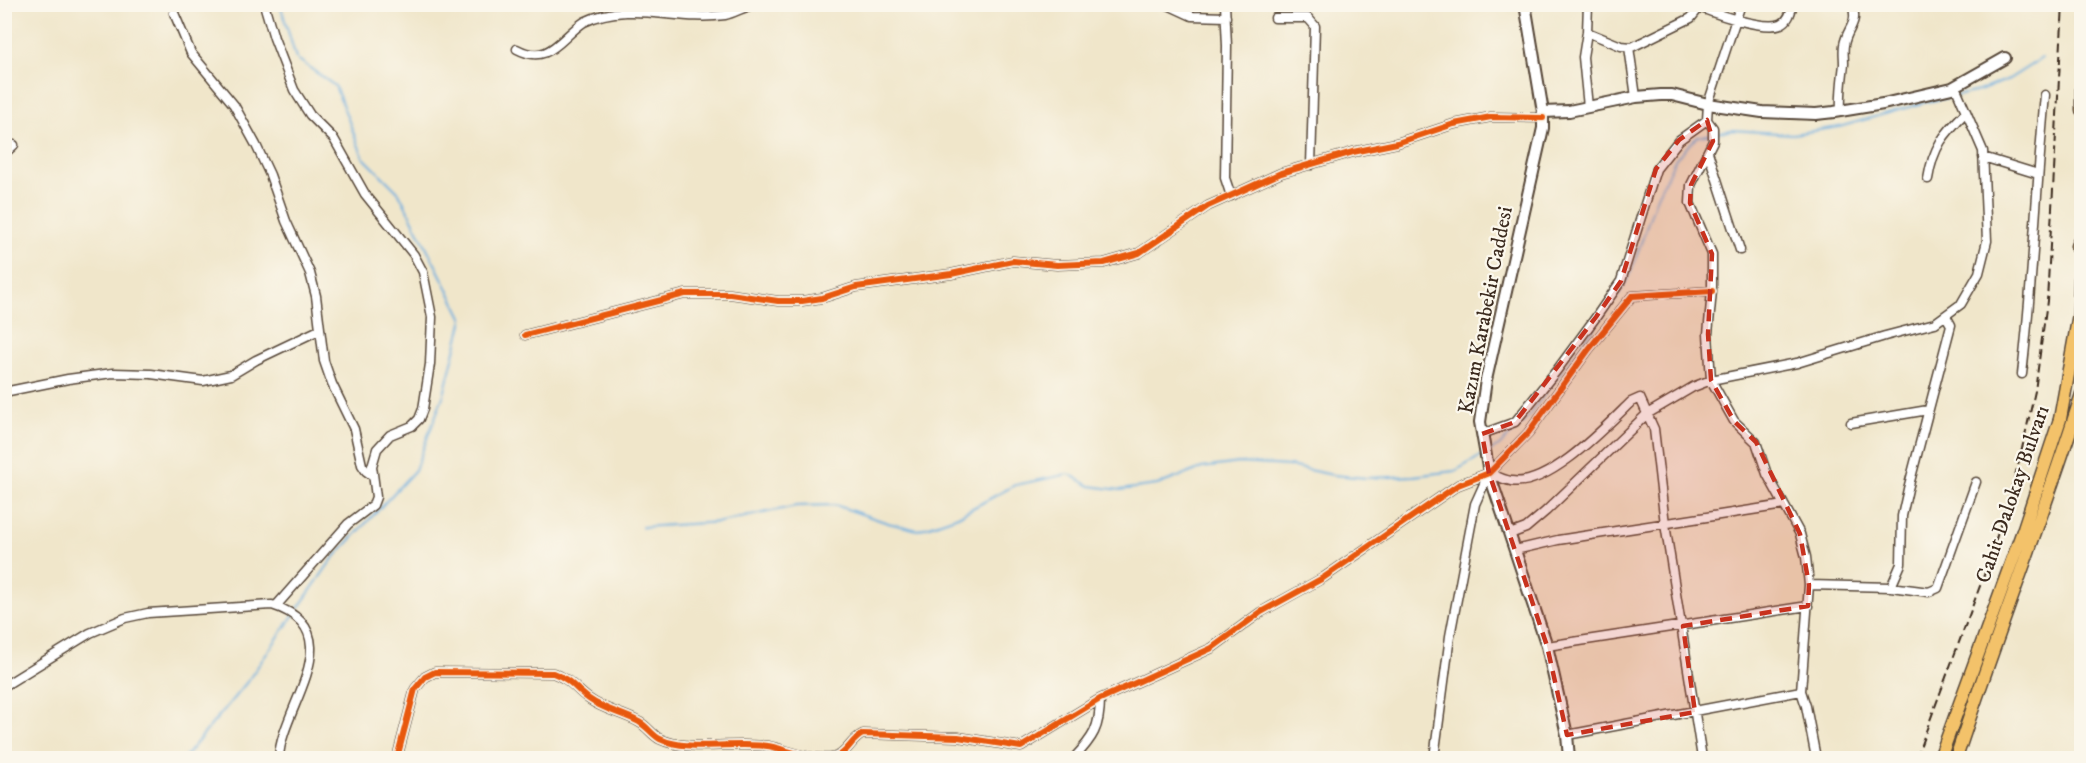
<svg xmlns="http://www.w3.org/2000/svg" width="2086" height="763" font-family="'IM FELL DW Pica',serif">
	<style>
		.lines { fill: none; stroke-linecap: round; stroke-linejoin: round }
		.stream { stroke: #68acde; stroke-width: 2 }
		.minor-casing { stroke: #564638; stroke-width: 11 }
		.tertiary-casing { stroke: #564638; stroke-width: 14 }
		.primary-casing { stroke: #564638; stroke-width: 15 }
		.trunk-casing { stroke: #564638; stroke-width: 16 }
		.minor { stroke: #fff; stroke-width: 8 }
		.tertiary { stroke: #fff; stroke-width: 10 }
		.primary { stroke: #f3c26a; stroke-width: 12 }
		.trunk { stroke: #f3c26a; stroke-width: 14 }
		.rail { stroke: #3b2a1e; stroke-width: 2; stroke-dasharray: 9 4.5; stroke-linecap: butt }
		.cycleway-casing { stroke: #fbf7ec; stroke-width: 10 }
		.cycleway { stroke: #e8590c; stroke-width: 6 }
		.marked { fill: #c8321e; fill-opacity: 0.2; stroke: #c8321e; stroke-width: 4.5; stroke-dasharray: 12 8; stroke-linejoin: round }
		.labels { text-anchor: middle; stroke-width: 4.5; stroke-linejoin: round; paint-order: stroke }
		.street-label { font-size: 21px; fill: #3b2a1e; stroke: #fbf7ec }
	</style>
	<rect width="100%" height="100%" fill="#fbf7ec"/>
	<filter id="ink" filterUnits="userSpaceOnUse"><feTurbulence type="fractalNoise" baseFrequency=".0167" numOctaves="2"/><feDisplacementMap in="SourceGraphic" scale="12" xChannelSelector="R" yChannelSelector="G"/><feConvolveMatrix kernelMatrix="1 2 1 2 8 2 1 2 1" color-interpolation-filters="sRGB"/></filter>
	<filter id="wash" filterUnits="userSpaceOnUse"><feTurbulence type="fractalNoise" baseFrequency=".008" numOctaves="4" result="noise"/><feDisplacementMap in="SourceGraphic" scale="24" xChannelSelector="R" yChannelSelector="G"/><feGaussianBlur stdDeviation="1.35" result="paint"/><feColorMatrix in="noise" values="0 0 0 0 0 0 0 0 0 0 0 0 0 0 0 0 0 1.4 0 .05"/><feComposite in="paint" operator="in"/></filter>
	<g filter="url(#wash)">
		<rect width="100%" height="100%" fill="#f0e6ca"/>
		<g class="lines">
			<path class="stream" d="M1716,133L1732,130L1793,134L1839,127L1927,102L1979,91L2009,79L2042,58
				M1490,451L1499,446L1525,421L1617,297L1630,275L1657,196L1676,158L1697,137L1711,134
				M642,527L721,522L796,506L835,505L888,523L918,530L958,516L1015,485L1069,474L1090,486L1120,490L1157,485L1202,468L1239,463L1289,466L1333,475L1367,478L1413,476L1455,471L1483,455
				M184,758L247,682L331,561L415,470L444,394L463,319L399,193L363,157L335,86L296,58L280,4"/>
		</g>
	</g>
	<g filter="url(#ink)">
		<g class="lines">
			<g class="minor-casing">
				<path id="minor" d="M264,4L274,38L294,90L310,115L334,139L365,194L414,255L423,272L432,317L430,364L423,409L419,419L412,426L390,435L377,449L372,466L376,497L373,505L348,524L276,606
					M1166,4L1192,16L1226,17
					M1225,4L1227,46L1225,178L1231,196
					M1588,4L1587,32L1583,57L1588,107
					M1692,4C1710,12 1762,31 1781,24C1789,21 1791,11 1793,4
					M1741,4L1708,104L1707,120L1713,128V141L1691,185L1690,203L1712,254V291L1708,334L1711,380L1734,421L1756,442L1767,474L1800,534L1806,557L1809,585L1801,691L1806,706L1816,758
					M174,13L191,53L234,105L256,145L270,175L286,221L310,273L316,296L324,361L332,384L354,429L362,465L366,471L373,476
					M1275,18H1308L1315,26L1311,165
					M1587,32L1621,46L1632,47L1691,18L1699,8
					M1629,47L1636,97
					M517,49C549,66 560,38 584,22C630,0 677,22 725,15C735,13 745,6 756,4
					M1841,111C1840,92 1842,82 1844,64C1844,57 1843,51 1844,45C1847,27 1859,25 1852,4
					M1708,152L1740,250
					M4,154L14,145
					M1983,157L2038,174
					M1928,179C1933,147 1944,134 1966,112
					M525,335L685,294H730L778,301H802L822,298L856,287L951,274L1013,261L1057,265L1104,263L1139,253L1208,206L1281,173L1353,152L1397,143L1454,124L1491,117L1543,118
					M2022,374C2033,281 2036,188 2045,95
					M4,392L68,379L113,373L151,374L203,381L231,375L256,360L319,330
					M1851,423L1928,410
					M1482,434L1515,422L1557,370L1596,317L1621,281L1656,169L1679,140L1707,120
					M1510,534L1526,528L1546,511L1647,414L1693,387L1711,380L1797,363L1885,336L1935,323L1961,304L1979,273L1987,241L1983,151L1955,86
					M1515,550L1558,540L1784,505
					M1809,585L1891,587L1929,592L1938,588L1976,482
					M1891,587L1901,564L1902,516L1908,489L1951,325L1946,316
					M1547,646L1808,606
					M4,686L90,633L125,618L148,613L272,605C355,631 280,709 279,758
					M1567,735L1801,691
					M397,758L415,689L425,677L435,672L553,673C572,680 575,689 589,699C604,710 623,713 639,722C647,726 652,735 660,739C688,753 742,740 773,747C793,752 816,762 836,757C848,753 851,739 863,734L958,737L1021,747L1100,699L1212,648L1261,612L1323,578L1458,485L1489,473L1528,433L1589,349L1632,296L1712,291
					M1074,758C1093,738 1100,728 1100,699
					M1434,758L1450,636L1475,504L1489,473C1496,476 1504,480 1511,481C1548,488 1606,426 1631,402L1640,398L1654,429L1665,524L1702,758"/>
			</g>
			<g class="tertiary-casing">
				<path id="tertiary" d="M1525,4L1543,112V128L1486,380L1480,422L1489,473L1547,646L1567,735L1569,758
					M1543,112L1569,111L1636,97L1661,95H1672L1708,104L1762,112L1816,114L1834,112L1883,104L1952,88L2005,58"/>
			</g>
			<g class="primary-casing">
				<path id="primary" d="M2082,76V110
					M1940,758L2024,528L2060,419L2079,314L2081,258L2077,246L2082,236
					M1956,758C1996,636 2043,517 2082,394"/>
			</g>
			<g class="trunk-casing">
				<path id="trunk" d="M2081,258H2082"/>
			</g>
			<use href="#minor" class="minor"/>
			<use href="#tertiary" class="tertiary"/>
			<use href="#primary" class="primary"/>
			<use href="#trunk" class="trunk"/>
			<path class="rail" d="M1916,758L1990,559L2019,462L2035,391L2047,301L2063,4"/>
			<g class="cycleway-casing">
				<path id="cycleway" d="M525,335L685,294H730L778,301H802L822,298L856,287L951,274L1013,261L1057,265L1104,263L1139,253L1208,206L1281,173L1353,152L1397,143L1454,124L1491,117L1543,118
					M397,758L415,689L425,677L435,672L553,673C572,680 575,689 589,699C604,710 623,713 639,722C647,726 652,735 660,739C688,753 742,740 773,747C793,752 816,762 836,757C848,753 851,739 863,734L958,737L1021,747L1100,699L1212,648L1261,612L1323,578L1458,485L1489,473L1528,433L1589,349L1632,296L1712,291"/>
			</g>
			<use href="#cycleway" class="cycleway"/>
		</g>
	</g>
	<path class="marked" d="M1707,120L1713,141L1691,185L1690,203L1712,254L1708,334L1711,380L1734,421L1756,442L1800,534L1809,585L1808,606L1683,626L1695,712L1567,735L1547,646L1489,473L1482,434L1515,422L1596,317L1621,281L1656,169L1679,140Z"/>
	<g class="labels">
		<g class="street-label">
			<text transform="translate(1485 310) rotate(-79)" y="7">Kazım Karabekir Caddesi</text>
			<text transform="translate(2012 494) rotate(-71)" y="7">Cahit Dalokay Bulvarı</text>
		</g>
	</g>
	<rect width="2086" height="763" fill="none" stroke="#fbf7ec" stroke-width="24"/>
</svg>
